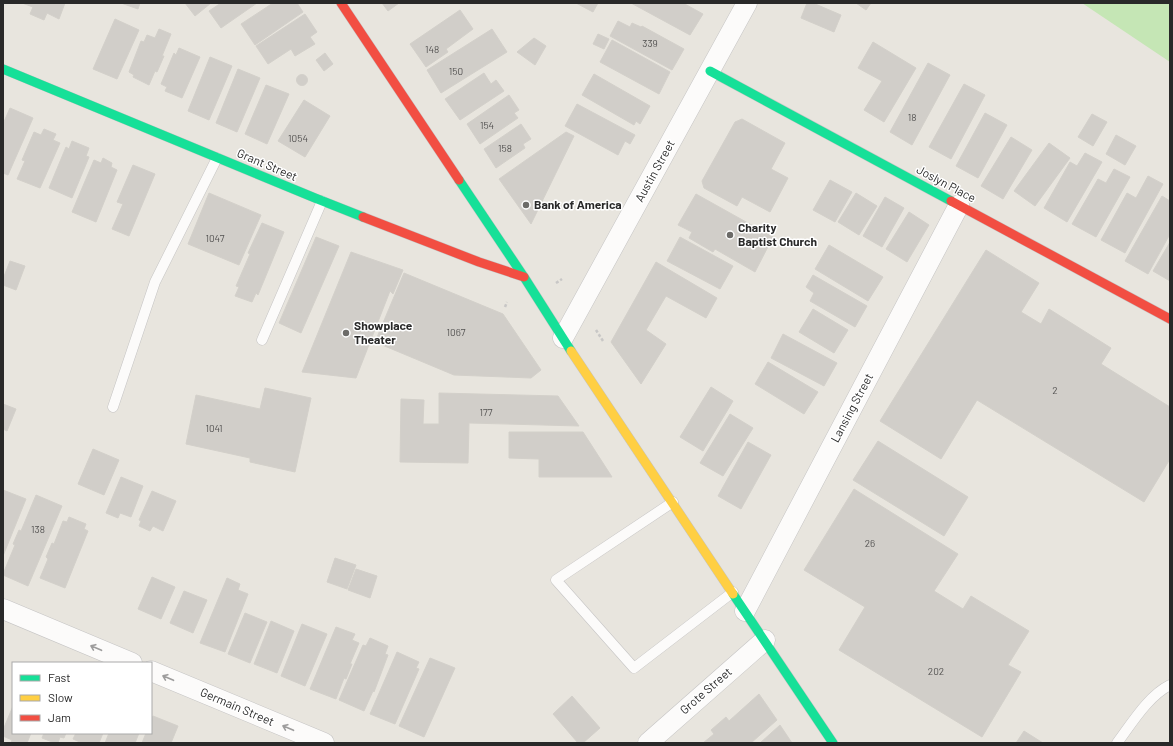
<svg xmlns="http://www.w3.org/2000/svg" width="1173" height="746" font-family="Barlow,sans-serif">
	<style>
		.green { fill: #c5e6b5 }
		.building { fill: #d1cec9; stroke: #d3d0ca }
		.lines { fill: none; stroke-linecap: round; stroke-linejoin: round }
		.lane-casing { stroke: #c5c4c4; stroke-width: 11 }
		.street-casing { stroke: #c5c4c4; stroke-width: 21 }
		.fast-casing { stroke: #c5c4c4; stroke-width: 10 }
		.slow-casing { stroke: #c5c4c4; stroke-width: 10 }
		.jam-casing { stroke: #c5c4c4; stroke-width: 10 }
		.path { stroke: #c8c7c6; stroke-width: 2.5; stroke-dasharray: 3 2; stroke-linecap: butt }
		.lane { stroke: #fcfbfa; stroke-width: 10 }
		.street { stroke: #fcfbfa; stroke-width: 20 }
		.fast { stroke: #16e098; stroke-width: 9 }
		.slow { stroke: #ffcf43; stroke-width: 9 }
		.jam { stroke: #f24e42; stroke-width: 9 }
		.oneway { stroke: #9d9c9c }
		.poi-dot { fill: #6c6b68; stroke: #fff; stroke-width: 1.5 }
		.labels { text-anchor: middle; stroke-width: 3; stroke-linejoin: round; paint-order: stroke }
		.number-label { font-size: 10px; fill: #545352 }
		.street-label { font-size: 12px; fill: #292929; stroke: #fff }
		.poi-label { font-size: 12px; font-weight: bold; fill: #292929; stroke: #fff; text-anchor: start }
	</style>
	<rect width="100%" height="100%" fill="#e8e5de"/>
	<path class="green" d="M1082,3H1170V62Z"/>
	<path class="building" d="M22,3H65L59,19L47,13L44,20L30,14L33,7Z
		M121,3H140L138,9Z
		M185,3H211L195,16Z
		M221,3H257L221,28L209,11Z
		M273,3H297L303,12L255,45L241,24Z
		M382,3H399L388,11Z
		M576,3H598L593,12Z
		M631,3H683L703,14L690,35Z
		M807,3H813L841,15L834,32L801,18Z
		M856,3H871L866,10Z
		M460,10L473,29L446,49L448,52L426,67L410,44Z
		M305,14L317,32L310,37L315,44L295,56L291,49L268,64L256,46Z
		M115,19L139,30L117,79L93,69Z
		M618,21L630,27L632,23L641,27L642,26L684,49L672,70L610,36Z
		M159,29L171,34L162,56H164L157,72L155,71L149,85L133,77L134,75L129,72L141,41L144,42L147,35L155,38Z
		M492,29L507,52L441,93L427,70Z
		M598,34L609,39L604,49L593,44Z
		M534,38L546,46L535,65L517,52Z
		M612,40L670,72L659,94L600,62Z
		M873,42L916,68L884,122L864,110L882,81L858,68Z
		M179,48L200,57L182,98L165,91L167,87L161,84L174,53L176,55Z
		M325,53L333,64L324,71L316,60Z
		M210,57L232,66L209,120L188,111Z
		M928,63L950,75L912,145L890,132Z
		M238,69L260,78L237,132L216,123Z
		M484,73L491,84L496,80L504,91L460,120L445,99Z
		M594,74L650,106L640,124L636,121L634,125L582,95Z
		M296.5 80a5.5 5.5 0 1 1 11 0a5.5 5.5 0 1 1-11 0Z
		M964,84L985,95L951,159L929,147Z
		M266,85L289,94L267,144L245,134Z
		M509,95L519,110L514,113L518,118L480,144L467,124Z
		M304,100L330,116L305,157L278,141Z
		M577,104L635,135L630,144L625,141L618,155L565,126Z
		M10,108L33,118L8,175L3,173V124Z
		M985,113L1007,125L978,178L956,166Z
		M1092,114L1107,122L1093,146L1078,137Z
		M742,119L785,143L771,169L788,178L770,212L742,197L737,206L704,188L702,181L735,122Z
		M521,124L531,139L523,144L525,148L496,168L484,149Z
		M44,129L56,134L53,140L60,143L40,188L17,179L25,161L22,160L34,132L41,135Z
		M566,132L574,136L531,224L499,179Z
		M1116,135L1136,146L1125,165L1106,154Z
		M1011,137L1032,150L1003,199L981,186Z
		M72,141L89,148L86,156L89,157L72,198L49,188L66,147L69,149Z
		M1049,143L1070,158L1035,206L1014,191Z
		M1085,153L1102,162L1067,222L1044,208L1070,162L1077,166Z
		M103,158L112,163L111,167L117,170L96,222L72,212L94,160L101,163Z
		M133,165L155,174L129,236L112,229L123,204L117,202Z
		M1114,169L1130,177L1096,237L1072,224L1098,179L1106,183Z
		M1148,176L1163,184L1125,253L1101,240L1127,193L1136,198Z
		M830,180L852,192L835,222L813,210Z
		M209,193L261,215L239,265L188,244Z
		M856,193L877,206L859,235L838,222Z
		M696,194L773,237L755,272L715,249L713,252L689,238L692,232L678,225Z
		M1162,196L1170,201V234L1148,274L1125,261Z
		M885,197L904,208L882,247L863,236Z
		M909,212L929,225L907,262L886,249Z
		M262,223L284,232L258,295L256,293L252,302L235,296L239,287L236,286L250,254L248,253Z
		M316,237L339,246L301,333L279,323Z
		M680,237L733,266L720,289L667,261Z
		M1170,242V281L1153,271Z
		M829,245L883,277L868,301L815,269Z
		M986,250L1039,283L1021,312L1041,324L1049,309L1111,348L1101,364L1170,407V459L1144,502L977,400L941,459L880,421Z
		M351,252L403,270L393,294L390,291L356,378L302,372Z
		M10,261L25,266L16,290L3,285V279Z
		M656,262L717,298L706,318L666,296L646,330L666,344L641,384L611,342Z
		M404,273L503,314L541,370L531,378L454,375L375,342Z
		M813,275L867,306L855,327L810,301L814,293L806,287Z
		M813,309L848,330L834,353L799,332Z
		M783,334L837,363L824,386L771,358Z
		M768,362L818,392L804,414L755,384Z
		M711,387L733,401L703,451L680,437Z
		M265,388L311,398L295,472L250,462V458L186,444L196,395L260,409Z
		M439,393L558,396L579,426L469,423L468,463L400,462L401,399L424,400L423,424H439Z
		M3,404L16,409L7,431L3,429Z
		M730,414L753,428L723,476L700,463Z
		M509,432H583L612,477H539V459L509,458Z
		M878,441L968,497L944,536L853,480Z
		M748,442L771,455L741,509L718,496Z
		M93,449L119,460L104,495L78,484Z
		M121,477L143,486L131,517L120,513L118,518L106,513Z
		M854,489L958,554L934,591L963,609L971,596L1029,631L1008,665L1021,672L982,737L839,650L865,607L804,570Z
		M3,490L26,499L3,556Z
		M152,491L176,501L163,531L153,526L150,531L139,526L141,521L139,520Z
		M36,495L62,506L28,586L3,575V574L15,545L13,544L19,530L21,531Z
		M69,517L86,524L84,529L88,531L65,588L40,578L48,559L46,557L52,543L54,544L63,521L67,522Z
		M335,558L356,565L347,589L327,582Z
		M356,569L377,576L370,598L348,590Z
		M152,577L175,587L161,619L138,609Z
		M227,578L240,584L238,590L248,594L225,652L200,643Z
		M184,591L207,600L193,633L170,623Z
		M245,613L267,622L250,663L228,654Z
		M271,621L294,631L277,673L254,664Z
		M302,624L327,634L305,686L281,676Z
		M336,627L355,634L352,640L359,643L350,664H352L346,679L344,678L336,699L310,689Z
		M370,638L388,646L385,654L388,655L374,692L373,691L364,711L339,700L363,645L366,646Z
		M397,652L419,662L416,668L419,669L395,724L370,714Z
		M430,658L455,668L424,737L399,726Z
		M759,694L777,720L751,743H703L714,734L711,730L726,717L729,721Z
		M572,696L600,728L583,743H578L553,714Z
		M13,706V733H31L27,743H11L12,740L3,736V730Z
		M153,716L178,726L171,743H142L146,733H151V721Z
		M780,725L792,743H760Z
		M1024,731L1043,743H1016Z
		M44,733H66L64,738L60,737L58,743H55L42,738Z
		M76,733H103L99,743H82L73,739Z
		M109,733H139L135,743H105Z"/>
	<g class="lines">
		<g class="lane-casing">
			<path id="lane" d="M262,340L322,201
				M113,407L155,282L217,158
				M673,502L556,580L634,668L733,592
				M1117,743C1132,723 1148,696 1170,685"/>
		</g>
		<g class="street-casing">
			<path id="street" d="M563,338L747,3
				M3,609L132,663
				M745,611L959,205
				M151,671L324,743
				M648,743L765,640"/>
		</g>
		<g class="fast-casing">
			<path id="fast" d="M3,69L315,198L363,217
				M710,71L951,201
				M459,180L524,277L571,351
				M733,594L833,743"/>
		</g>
		<g class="slow-casing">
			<path id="slow" d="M571,351L733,594"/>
		</g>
		<g class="jam-casing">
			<path id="jam" d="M341,3L459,180
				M951,201L1170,319
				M363,217L479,262L524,277"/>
		</g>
		<path class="path" d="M556,283L562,279
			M505,307L507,302
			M596,330L603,341"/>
		<use href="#lane" class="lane"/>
		<use href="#street" class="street"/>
		<use href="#fast" class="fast"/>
		<use href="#slow" class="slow"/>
		<use href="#jam" class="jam"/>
	</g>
	<defs><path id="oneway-shaft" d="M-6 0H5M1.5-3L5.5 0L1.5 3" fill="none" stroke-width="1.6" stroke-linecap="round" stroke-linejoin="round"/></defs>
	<g class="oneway">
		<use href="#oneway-shaft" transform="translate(96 648) rotate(-157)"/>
		<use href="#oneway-shaft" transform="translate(168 678) rotate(-157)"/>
		<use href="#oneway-shaft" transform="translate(288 728) rotate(-157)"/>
	</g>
	<g class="poi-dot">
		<circle cx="526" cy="205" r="4"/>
		<circle cx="730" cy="235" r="4"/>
		<circle cx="346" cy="333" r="4"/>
	</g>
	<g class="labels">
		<g class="number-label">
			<text x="650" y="47">339</text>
			<text x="432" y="53">148</text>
			<text x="456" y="75">150</text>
			<text x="912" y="121">18</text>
			<text x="487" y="129">154</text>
			<text x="298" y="142">1054</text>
			<text x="505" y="152">158</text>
			<text x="215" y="242">1047</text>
			<text x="456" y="336">1067</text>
			<text x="1055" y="394">2</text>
			<text x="486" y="416">177</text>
			<text x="214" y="432">1041</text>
			<text x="38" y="533">138</text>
			<text x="870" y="547">26</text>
			<text x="936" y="675">202</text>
		</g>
		<g class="street-label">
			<text transform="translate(267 165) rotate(23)" y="4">Grant Street</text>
			<text transform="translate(655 171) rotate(-61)" y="4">Austin Street</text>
			<text transform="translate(946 184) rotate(28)" y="4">Joslyn Place</text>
			<text transform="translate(852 408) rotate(-62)" y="4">Lansing Street</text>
			<text transform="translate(706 691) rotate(-41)" y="4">Grote Street</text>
			<text transform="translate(237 707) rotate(23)" y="4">Germain Street</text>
		</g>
		<g class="poi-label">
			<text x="534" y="209">Bank of America</text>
			<text x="738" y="232">Charity<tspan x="738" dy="14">Baptist Church</tspan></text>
			<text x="354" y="330">Showplace<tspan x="354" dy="14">Theater</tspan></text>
		</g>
	</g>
	<rect width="1173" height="746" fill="none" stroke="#292929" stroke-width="8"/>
	<rect x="12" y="662" width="140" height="72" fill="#ffffff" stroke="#a9a9a9"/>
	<rect x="20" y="675" width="20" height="6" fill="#16e098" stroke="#a9a9a9"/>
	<text x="48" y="682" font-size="12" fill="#292929">Fast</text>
	<rect x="20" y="695" width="20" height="6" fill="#ffcf43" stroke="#a9a9a9"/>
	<text x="48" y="702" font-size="12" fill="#292929">Slow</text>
	<rect x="20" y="715" width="20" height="6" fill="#f24e42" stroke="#a9a9a9"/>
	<text x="48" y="722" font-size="12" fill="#292929">Jam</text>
</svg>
